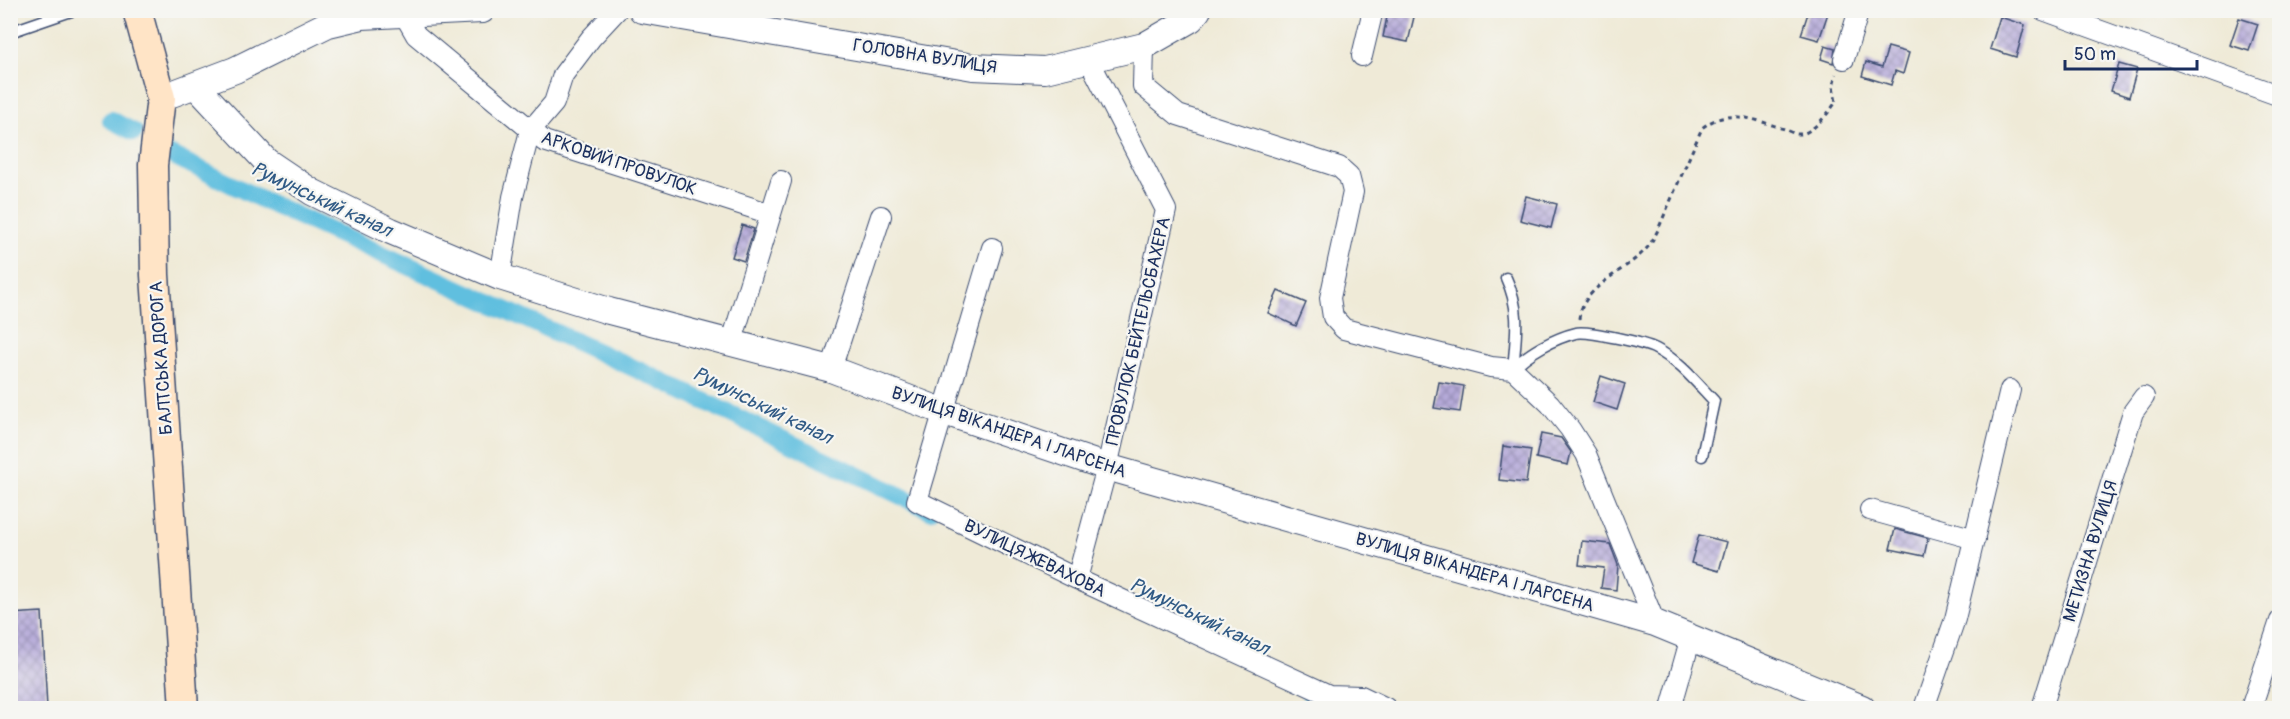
<svg xmlns="http://www.w3.org/2000/svg" width="2290" height="719" font-family="Pangolin,sans-serif">
	<style>
		.lines { fill: none; stroke-linecap: round; stroke-linejoin: round }
		.canal { stroke: #61bfdf; stroke-width: 18 }
		.building { fill: url(#building-cross-hatch) }
		.service-casing { stroke: #3b4b70; stroke-width: 13 }
		.minor-casing { stroke: #3b4b70; stroke-width: 22 }
		.tertiary-casing { stroke: #3b4b70; stroke-width: 28 }
		.secondary-casing { stroke: #3b4b70; stroke-width: 31 }
		.path { stroke: #3b4b70; stroke-width: 3; stroke-dasharray: 4.5 4.5; stroke-linecap: butt }
		.service { stroke: #fff; stroke-width: 10 }
		.minor { stroke: #fff; stroke-width: 20 }
		.tertiary { stroke: #fff; stroke-width: 26 }
		.secondary { stroke: #ffe4c6; stroke-width: 28 }
		.labels { text-anchor: middle; stroke-width: 4.5; stroke-linejoin: round; paint-order: stroke }
		.street-label { font-size: 18px; fill: #1b2f5e; stroke: #f6f6f2 }
		.water-label { font-size: 20px; font-style: italic; fill: #305a85; stroke: #f6f6f2 }
	</style>
	<defs>
		<pattern id="building-cross-hatch" width="8" height="8" patternUnits="userSpaceOnUse" patternTransform="scale(1.5)"><rect width="8" height="8" fill="#b6aad9"/><path d="M0 0l8 8M0 8l8-8" fill="none" stroke="#938bb3"/></pattern>
	</defs>
	<rect width="100%" height="100%" fill="#f6f6f2"/>
	<filter id="ink" filterUnits="userSpaceOnUse"><feTurbulence type="fractalNoise" baseFrequency=".0167" numOctaves="2"/><feDisplacementMap in="SourceGraphic" scale="12" xChannelSelector="R" yChannelSelector="G"/><feConvolveMatrix kernelMatrix="1 2 1 2 8 2 1 2 1" color-interpolation-filters="sRGB"/></filter>
	<filter id="wash" filterUnits="userSpaceOnUse"><feTurbulence type="fractalNoise" baseFrequency=".008" numOctaves="4" result="noise"/><feDisplacementMap in="SourceGraphic" scale="24" xChannelSelector="R" yChannelSelector="G"/><feGaussianBlur stdDeviation="1.35" result="paint"/><feColorMatrix in="noise" values="0 0 0 0 0 0 0 0 0 0 0 0 0 0 0 0 0 1.4 0 .05"/><feComposite in="paint" operator="in"/></filter>
	<g filter="url(#wash)">
		<rect width="100%" height="100%" fill="#efead7"/>
		<g class="lines">
			<path class="canal" d="M111,120L134,132
				M163,151L267,202L658,379L930,510
				M1311,695L1339,708"/>
		</g>
		<g id="blocks">
			<path class="building" d="M1809,10H1829L1819,40L1801,35Z
				M1388,12L1414,17L1408,42L1383,37Z
				M2000,17L2025,25L2016,57L1990,49Z
				M2239,18L2258,24L2249,51L2230,45Z
				M1825,46L1835,49L1833,63L1821,59Z
				M1888,47L1909,53L1903,74L1895,71L1891,85L1862,76L1866,62L1882,67Z
				M2119,64L2137,69L2129,97L2111,91Z
				M1526,196L1557,204L1551,228L1520,220Z
				M742,225L754,229L744,261L732,257Z
				M1278,291L1306,303L1296,326L1268,313Z
				M1601,376L1625,384L1617,410L1593,402Z
				M1439,382L1464,386L1460,412L1434,408Z
				M1541,434L1561,438L1571,452L1568,465L1536,458Z
				M1503,446L1531,450L1526,483L1499,480Z
				M1895,529L1928,538L1924,556L1890,549Z
				M1699,535L1727,542L1719,571L1691,563Z
				M1582,541L1610,544L1618,565L1616,590L1601,588L1604,568L1579,565Z
				M42,612L47,708H10V614Z"/>
		</g>
	</g>
	<g filter="url(#ink)">
		<use href="#blocks" fill-opacity="0" stroke="#3b4b70" stroke-width="1.5"/>
		<g class="lines">
			<g class="service-casing">
				<path id="service" d="M10,32L74,10
					M1506,278C1521,310 1516,335 1513,369
					M1513,369C1527,353 1555,338 1576,333C1586,330 1645,343 1656,349C1679,361 1696,382 1714,401L1702,456"/>
			</g>
			<g class="minor-casing">
				<path id="minor" d="M2043,10L2280,96
					M404,14L416,35L544,141L771,214
					M1144,46L1143,86L1178,115L1339,167L1349,176L1353,192L1330,298L1333,317L1344,329L1491,367L1513,369L1550,404L1570,429L1586,454L1655,623
					M1362,56L1373,10
					M1844,59L1859,10
					M992,248L917,501L1077,579L1329,695L1361,696L1386,708
					M500,277L513,197L530,131L554,103L563,75L591,38L617,10
					M732,341L781,181
					M831,369L881,216
					M1870,510L1975,539
					M1077,579L1107,467L1166,210L1089,60
					M1671,708L1691,637
					M1924,708L1955,619L2010,390
					M2042,708L2133,412L2144,397
					M2251,708L2280,621"/>
			</g>
			<g class="tertiary-casing">
				<path id="tertiary" d="M642,10L973,67L1045,70L1144,46L1191,19L1198,10
					M196,86L266,161L312,192L391,231L500,277L609,311L831,369L942,411L1107,467L1655,623L1862,708
					M161,98L235,70L328,24L362,16L482,10"/>
			</g>
			<g class="secondary-casing">
				<path id="secondary" d="M137,10L161,98L153,165L155,275L184,708"/>
			</g>
			<path class="path" d="M1579,319C1582,286 1627,271 1647,248C1651,244 1654,237 1657,232L1702,128C1726,108 1754,119 1781,128C1786,129 1793,134 1798,134C1811,136 1830,111 1836,102L1833,86L1836,74"/>
			<use href="#service" class="service"/>
			<use href="#minor" class="minor"/>
			<use href="#tertiary" class="tertiary"/>
			<use href="#secondary" class="secondary"/>
		</g>
	</g>
	<g class="labels">
		<g class="street-label">
			<text transform="translate(925 56) rotate(9)" y="6">ГОЛОВНА ВУЛИЦЯ</text>
			<text transform="translate(619 163) rotate(19)" y="6">АРКОВИЙ ПРОВУЛОК</text>
			<text transform="translate(1138 331) rotate(-77)" y="6">ПРОВУЛОК БЕЙТЕЛЬСБАХЕРА</text>
			<text transform="translate(161 358) rotate(-94)" y="6">БАЛТСЬКА ДОРОГА</text>
			<text transform="translate(1009 432) rotate(19)" y="6">ВУЛИЦЯ ВІКАНДЕРА І ЛАРСЕНА</text>
			<text transform="translate(2090 551) rotate(-73)" y="6">МЕТИЗНА ВУЛИЦЯ</text>
			<text transform="translate(1035 558) rotate(26)" y="6">ВУЛИЦЯ ЖЕВАХОВА</text>
			<text transform="translate(1475 572) rotate(16)" y="6">ВУЛИЦЯ ВІКАНДЕРА І ЛАРСЕНА</text>
		</g>
		<g class="water-label">
			<text transform="translate(322 199) rotate(25)" y="7">Румунський канал</text>
			<text transform="translate(763 405) rotate(26)" y="7">Румунський канал</text>
			<text transform="translate(1200 616) rotate(26)" y="7">Румунський канал</text>
		</g>
	</g>
	<rect width="2290" height="719" fill="none" stroke="#f6f6f2" stroke-width="36"/>
	<path d="M2065 60v9h132v-9" fill="none" stroke="#1b2f5e" stroke-width="3"/>
	<text x="2074" y="60" font-size="18" fill="#1b2f5e" stroke="#f6f6f2" stroke-width="4.5" paint-order="stroke">50 m</text>
</svg>
